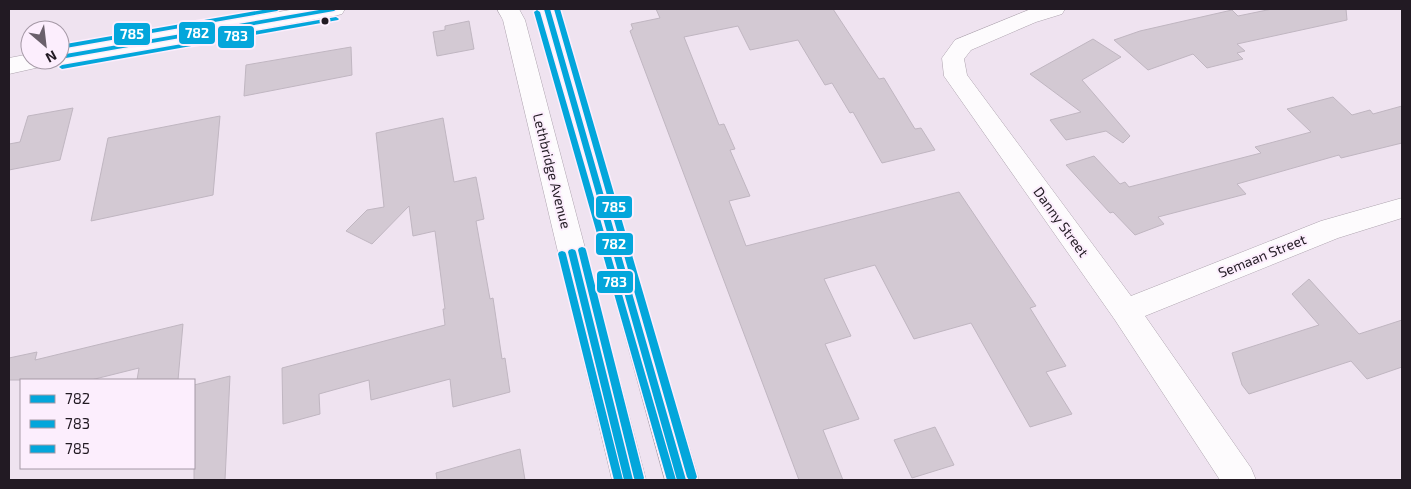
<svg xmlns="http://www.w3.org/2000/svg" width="1411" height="489" font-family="'Exo 2',sans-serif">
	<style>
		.building { fill: #d3c9d3; stroke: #c0b6c1 }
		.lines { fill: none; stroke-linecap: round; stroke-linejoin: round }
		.minor-casing { stroke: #aea4af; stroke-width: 1 }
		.minor { fill: #fdfbfd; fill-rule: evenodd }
		.bus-1-casing { stroke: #fceefd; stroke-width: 3 }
		.bus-2-casing { stroke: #fceefd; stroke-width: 3 }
		.bus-3-casing { stroke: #fceefd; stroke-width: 3 }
		.bus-1 { fill: #03a6db; fill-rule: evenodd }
		.bus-2 { fill: #03a6db; fill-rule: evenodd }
		.bus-3 { fill: #03a6db; fill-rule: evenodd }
		.bus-dot { fill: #221a23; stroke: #fceefd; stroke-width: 2 }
		.labels { text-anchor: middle; stroke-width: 4; stroke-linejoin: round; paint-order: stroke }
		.street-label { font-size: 14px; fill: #221a23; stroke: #fceefd }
		.line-badge { stroke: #fceefd; stroke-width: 2 }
		.badge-label { font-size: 14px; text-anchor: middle; font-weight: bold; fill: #fff }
	</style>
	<rect width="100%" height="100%" fill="#efe3f0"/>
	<path class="building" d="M656,9H833L879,79L884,78L915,129L921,128L935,150L882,163L853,112L850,113L832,83L825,85L798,40L750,50L738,26L684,37L719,125L724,124L735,149L730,150L750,196L729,201L746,246L959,192L1036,306L1030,308L1066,366L1046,372L1072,414L1030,427L971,323L914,339L875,265L824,279L851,336L825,344L859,419L823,430L843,480H799L630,31L633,29L631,24L660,18Z
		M1272,9H1346L1347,20L1237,44L1245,51L1237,53L1243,59L1207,68L1193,54L1148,70L1114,40L1140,31L1232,10L1238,16Z
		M469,21L474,49L437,56L433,32L445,30V26Z
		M1093,39L1121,57L1082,80L1130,136L1123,143L1106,131L1066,140L1050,120L1081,112L1030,74Z
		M351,47L352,75L244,96L246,65Z
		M1333,97L1352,115L1370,110L1373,114L1402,106V143L1341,158L1339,155L1237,184L1246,194L1158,217L1164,224L1135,235L1113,212L1110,213L1066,165L1094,156L1120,184L1125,182L1129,187L1261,153L1255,147L1311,132L1287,109Z
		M73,108L60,160L9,170V144L20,142L28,116Z
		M220,116L213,195L91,221L108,138Z
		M443,118L454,182L476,177L484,219L476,221L490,299L493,298L502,359L505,358L510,392L453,407L450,379L371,400L369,380L319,394L320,414L283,424L282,368L445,325L443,309H445L435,231L413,236L409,206L372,244L346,231L367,210L384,207L376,133Z
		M1309,279L1359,334L1402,320V367L1367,379L1351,361L1249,394L1242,385L1232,353L1319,325L1292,294Z
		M183,324L178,380H137L139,368L91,380H9V358L37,352L35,360Z
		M230,376L225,480H194V385Z
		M935,427L954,465L912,478L894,440Z
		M520,449L525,480H437L436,473Z"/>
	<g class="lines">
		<g class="minor-casing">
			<path id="minor" d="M296,9H345L342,14L334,16L60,65L51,62L49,65L9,74V58L30,54V60H60V49Z
				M497,9H519L525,20L646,480H612L503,20Z
				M536,9H558L699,480H665Z
				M1031,9H1065L1062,14L1036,22L971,50L964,59L967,75L1131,296L1321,221L1402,198V218L1338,238L1145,316L1251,468L1256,480H1220L1115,320L944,76L942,58L955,40Z"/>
		</g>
		<use href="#minor" class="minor"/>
		<g class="bus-1-casing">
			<path id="bus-1" d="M325,9H337L334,11L60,59V55Z
				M544,9H550L686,480H677Z
				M572,249L575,250L576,252L633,480H624L568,252L569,250Z"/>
		</g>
		<g class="bus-2-casing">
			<path id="bus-2" d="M537,10L540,12L676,480H667L534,12Z
				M336,17L339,19L338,20L62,69L59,67L62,65Z
				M562,251L565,252L566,254L623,480H614L558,254L559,252Z"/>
		</g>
		<g class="bus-3-casing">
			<path id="bus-3" d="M268,9H280L277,11L60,49V45Z
				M554,9H560L697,477L695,480H689L687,477Z
				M582,247L585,248L586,250L644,478L643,480H635L634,478L578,250L579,248Z"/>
		</g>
		<use href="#bus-1" class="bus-1"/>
		<use href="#bus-2" class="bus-2"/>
		<use href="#bus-3" class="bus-3"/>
	</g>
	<circle class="bus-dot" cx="325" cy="21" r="4.5"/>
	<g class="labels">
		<g class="street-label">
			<text transform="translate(552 171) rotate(76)" y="5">Lethbridge Avenue</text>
			<text transform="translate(1061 222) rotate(54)" y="5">Danny Street</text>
			<text transform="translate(1262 256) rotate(-22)" y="5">Semaan Street</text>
		</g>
	</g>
	<g class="line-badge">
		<rect x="178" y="21" width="38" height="24" rx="5" fill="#03a6db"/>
		<rect x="113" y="22" width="38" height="24" rx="5" fill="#03a6db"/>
		<rect x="217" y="25" width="38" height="24" rx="5" fill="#03a6db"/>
		<rect x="595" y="195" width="38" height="24" rx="5" fill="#03a6db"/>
		<rect x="595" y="232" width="39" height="24" rx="5" fill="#03a6db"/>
		<rect x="596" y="270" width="38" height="24" rx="5" fill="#03a6db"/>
	</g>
	<g class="badge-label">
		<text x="197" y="38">782</text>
		<text x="132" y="39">785</text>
		<text x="236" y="41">783</text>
		<text x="614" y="212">785</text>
		<text x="614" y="249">782</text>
		<text x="615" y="287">783</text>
	</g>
	<rect width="1411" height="489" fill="none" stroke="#221a23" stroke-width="20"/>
	<rect x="20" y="379" width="175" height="90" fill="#fceefd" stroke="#a599a6"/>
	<rect x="30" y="395" width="25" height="8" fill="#03a6db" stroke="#a599a6"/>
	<text x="65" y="404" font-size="15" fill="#221a23">782</text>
	<rect x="30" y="420" width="25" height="8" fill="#03a6db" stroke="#a599a6"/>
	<text x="65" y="429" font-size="15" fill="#221a23">783</text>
	<rect x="30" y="445" width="25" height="8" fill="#03a6db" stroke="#a599a6"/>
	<text x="65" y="454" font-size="15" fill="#221a23">785</text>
	<g transform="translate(45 45) rotate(152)"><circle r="24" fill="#fceefd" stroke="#a599a6"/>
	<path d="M0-4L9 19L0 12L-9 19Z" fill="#6a606b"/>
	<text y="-8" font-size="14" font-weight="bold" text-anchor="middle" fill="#221a23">N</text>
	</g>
</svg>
